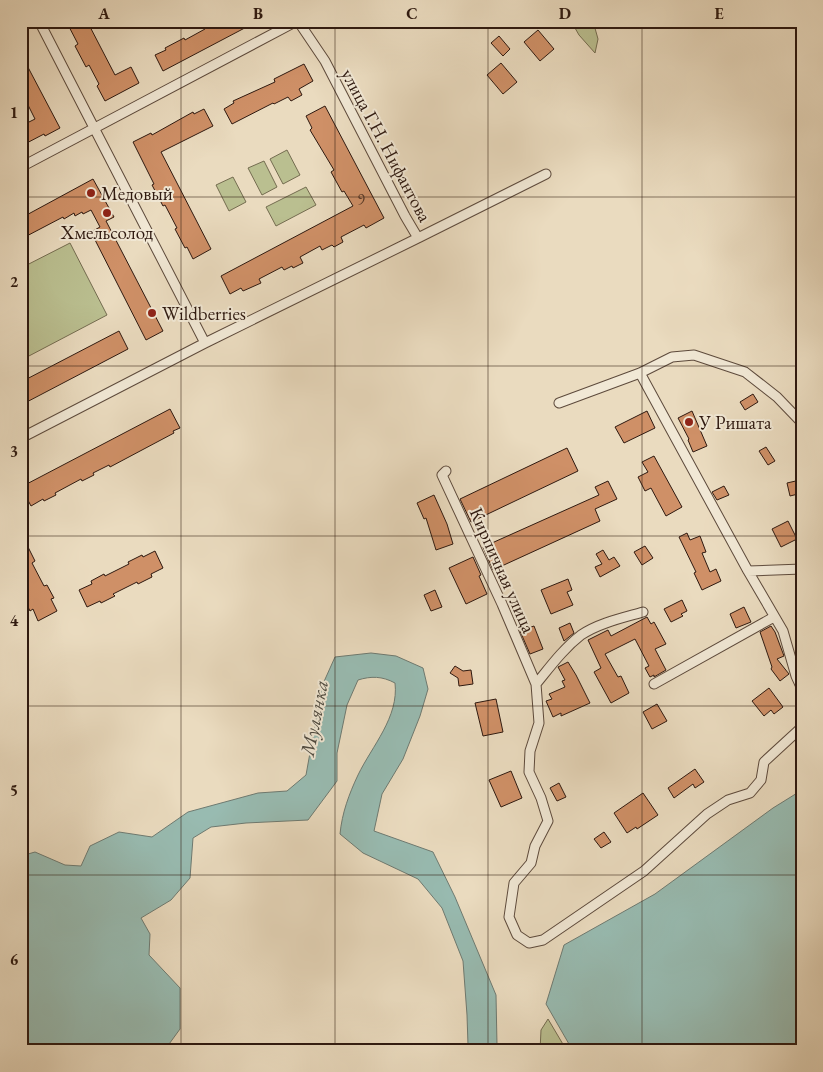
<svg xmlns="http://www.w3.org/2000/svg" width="823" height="1072" font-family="'EB Garamond',serif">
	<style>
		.green { fill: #babf90; stroke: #746c50 }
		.water { fill: #98bbb1; stroke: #6e7a71 }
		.building { fill: #cf9067; stroke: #2e1910 }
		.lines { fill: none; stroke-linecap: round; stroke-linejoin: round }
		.street-casing { stroke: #5d4a3c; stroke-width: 11 }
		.street { stroke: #f1e8d5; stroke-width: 9 }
		.grid { fill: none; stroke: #2e1910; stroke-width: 1; stroke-opacity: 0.55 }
		.poi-dot { fill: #8f2418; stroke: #f1e8d5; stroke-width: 2 }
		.labels { text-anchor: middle; stroke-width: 4; stroke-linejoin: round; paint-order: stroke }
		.number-label { font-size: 16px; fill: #563726 }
		.street-label { font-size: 19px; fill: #2e1910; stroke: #f1e8d5 }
		.poi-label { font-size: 19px; fill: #2e1910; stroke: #f1e8d5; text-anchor: start }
		.water-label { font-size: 20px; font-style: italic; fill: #4e4a40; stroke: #f1e8d5 }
		.neatline { fill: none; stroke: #2e1910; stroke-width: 2 }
		.grid-label { font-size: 16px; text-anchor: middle; font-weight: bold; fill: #2e1910 }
	</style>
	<rect width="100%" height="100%" fill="#eadbbf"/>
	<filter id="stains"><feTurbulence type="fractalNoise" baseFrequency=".004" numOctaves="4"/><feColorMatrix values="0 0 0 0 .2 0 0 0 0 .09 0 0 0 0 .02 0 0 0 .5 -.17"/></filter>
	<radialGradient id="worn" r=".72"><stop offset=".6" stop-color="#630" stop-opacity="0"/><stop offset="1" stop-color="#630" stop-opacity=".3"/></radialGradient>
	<path class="green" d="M571,21H593L598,39L595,53L579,35Z
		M287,150L300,175L283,184L270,159Z
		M264,161L277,187L262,195L248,168Z
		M233,177L246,202L229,211L216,185Z
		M306,187L316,205L276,226L266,207Z
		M70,243L107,315L27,357L21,346V268Z
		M548,1019L567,1051H540L541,1030Z"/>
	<path class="water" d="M371,653L396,656L423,668L428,689L420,716L403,759L382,794L374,831L433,852L455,897L496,995L497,1045L495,1051H467L468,1045L467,1015L463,961L442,908L418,879L363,853L340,834C342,813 349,794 358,775C372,746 399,717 395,683C382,676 371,676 358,680L347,705L337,753V781L308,820L246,823L211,827L193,838L190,878L171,900L141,918L150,934L149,955L180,988V1029L164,1051H21V856L35,852L65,865L81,866L90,846L119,832L152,837L188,812L258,793L287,791L306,775L322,686L335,657Z
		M802,790V1051H573L546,1004L564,945L655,894L773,808Z"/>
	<path class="building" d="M66,21H87L115,75L131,67L139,83L105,101L97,86L99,84L89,65L86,67L75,46L78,44Z
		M216,21H258L163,71L155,55L166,50L165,48L184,38L185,40L205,29L204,27Z
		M538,30L554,49L540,61L524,42Z
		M499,36L510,49L503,56L491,43Z
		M21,54L60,128L45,136L44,134L21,146V126L35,119L25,99L21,101Z
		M501,63L517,82L503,94L487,75Z
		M304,64L313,81L299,89L302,95L291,101L288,97L274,104L273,103L232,124L224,109L234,103L233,101L275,82L274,79Z
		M325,106L384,218L366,228L364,225L341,237L343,242L334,247L332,245L322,250L320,246L300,257L303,263L293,268L292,266L284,270L282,267L259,279L261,283L243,291L241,288L230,294L221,276L353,206L344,191L342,192L331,172L334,170L310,130L312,128L306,116Z
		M204,109L213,126L161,152L211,249L193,259L187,247L185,248L175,229L177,228L165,205L163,206L152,185L154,184L133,142L151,133L152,135L193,112L194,114Z
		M93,179L114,217L106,221L163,331L146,340L91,232L100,227L91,210L83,214L82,212L75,216L74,213L64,219L63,217L21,239V218Z
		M119,331L128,349L21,405V382Z
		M753,394L758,402L745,410L740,402Z
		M170,409L180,428L173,431L174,433L110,467L109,465L93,473L94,475L82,481L81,479L55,493L56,495L44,501L43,499L31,506L21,487Z
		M647,411L655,428L624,443L615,427Z
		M692,411L707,446L693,452L688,440L689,439L678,418Z
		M766,447L775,461L768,465L759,451Z
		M567,448L578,471L471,522L460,499Z
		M654,456L682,507L666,516L651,488L645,491L638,477L648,472L642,462Z
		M800,480L802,493L790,496L787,483Z
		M608,481L617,499L595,509L600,521L493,570L483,547L599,495L595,487Z
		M724,486L729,495L717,500L712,492Z
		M434,495L447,524L453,544L436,550L426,518L424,519L417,503Z
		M788,521L797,539L781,547L772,529Z
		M687,533L690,540L700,536L706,552L702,553L710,572L716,569L721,581L702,590L694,573L696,572L679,537Z
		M645,546L653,558L642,565L634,552Z
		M28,547L35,561L32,563L44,586L47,585L54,598L51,599L57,611L38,621L33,609L30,611L23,597L26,596L21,587V550Z
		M603,550L609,560L614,557L620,566L600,577L595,567L602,564L596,554Z
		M155,551L163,568L151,574L152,577L138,584L137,582L113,594L115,596L101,603L100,601L87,607L79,590L92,584L91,581L104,574L105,576L129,564L128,562L142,555L143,557Z
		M473,557L481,575L479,576L487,594L466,604L449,568Z
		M568,579L572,590L567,592L573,605L551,614L541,590Z
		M435,590L442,607L431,611L424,595Z
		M682,600L687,611L681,614L683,616L671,622L664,609Z
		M744,607L751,622L736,628L730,614Z
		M647,617L651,624L654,622L666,644L655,649L666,670L654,677V675L650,677L645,668L649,666L635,639L605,654L618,677L621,676L629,693L611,703L594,672L601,668L588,640L608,630L611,636Z
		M570,623L574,633L564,641L559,628Z
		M534,626L543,649L530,654L520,631Z
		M771,626L775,632L784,656L777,659L789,674L780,681L771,669L772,667L760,632Z
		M568,662L576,675L590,703L561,716V713L553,717L546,701L552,699L549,694L565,687L562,681L565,680L558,667Z
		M455,666L463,671L471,670L473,684L459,686L458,678L450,673Z
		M769,688L783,707L774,714L771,710L764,716L752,701Z
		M496,699L503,732L483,736L475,703Z
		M657,704L667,721L652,729L643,712Z
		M695,769L704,782L695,788L693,784L674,798L668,788Z
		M511,771L522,798L501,807L489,780Z
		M559,783L566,797L557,801L550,788Z
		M643,793L658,815L637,829L636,827L627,833L614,813Z
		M604,832L611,842L601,848L594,839Z"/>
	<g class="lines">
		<g class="street-casing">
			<path id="street" d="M39,21L205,343
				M21,167L297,21
				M418,238L546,174
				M640,373L748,571L783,631L796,676L802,689
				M559,403L640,373L672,357L694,355L745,372L777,397L802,423
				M21,438L205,343L418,238L405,216L325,61L298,21
				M446,471L442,475L502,604L536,684L539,723L530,751L529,772L541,798L548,821L535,846L531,863L514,883L509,917L517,935L529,943L543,940L644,871L707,814L728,800L750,793L761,780L764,762L802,727
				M748,571L802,569
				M536,684C550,667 563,649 581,635C599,623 622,618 643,612
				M654,684L774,617"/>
		</g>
		<use href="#street" class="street"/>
	</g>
	<path class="grid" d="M181,21V1051M335,21V1051M488,21V1051M642,21V1051M21,197H802M21,366H802M21,536H802M21,706H802M21,875H802"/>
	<g class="poi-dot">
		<circle cx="91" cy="193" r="5"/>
		<circle cx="107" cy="213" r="5"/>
		<circle cx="152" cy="313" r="5"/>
		<circle cx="689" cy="422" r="5"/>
	</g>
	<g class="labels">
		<g class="number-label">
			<text x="361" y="205">9</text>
		</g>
		<g class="street-label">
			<text transform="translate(387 145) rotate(62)" y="7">улица Г.Н. Нифантова</text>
			<text transform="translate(503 570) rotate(66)" y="7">Кирпичная улица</text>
		</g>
		<g class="poi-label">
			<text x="101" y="200">Медовый</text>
			<text x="107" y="239" text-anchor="middle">Хмельсолод</text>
			<text x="162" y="320">Wildberries</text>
			<text x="699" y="429">У Ришата</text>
		</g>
		<g class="water-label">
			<text transform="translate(314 718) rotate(-79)" y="7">Мулянка</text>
		</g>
	</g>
	<rect width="823" height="1072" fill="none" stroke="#eadbbf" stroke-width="55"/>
	<rect x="28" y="28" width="768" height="1016" class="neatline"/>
	<g class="grid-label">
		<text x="104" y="19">A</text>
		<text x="258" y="19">B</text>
		<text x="412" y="19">C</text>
		<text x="565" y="19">D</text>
		<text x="719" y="19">E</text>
		<text x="14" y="118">1</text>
		<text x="14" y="287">2</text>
		<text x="14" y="457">3</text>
		<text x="14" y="626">4</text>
		<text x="14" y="796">5</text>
		<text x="14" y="965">6</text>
	</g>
	<rect width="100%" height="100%" filter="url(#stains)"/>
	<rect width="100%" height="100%" fill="url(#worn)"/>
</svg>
